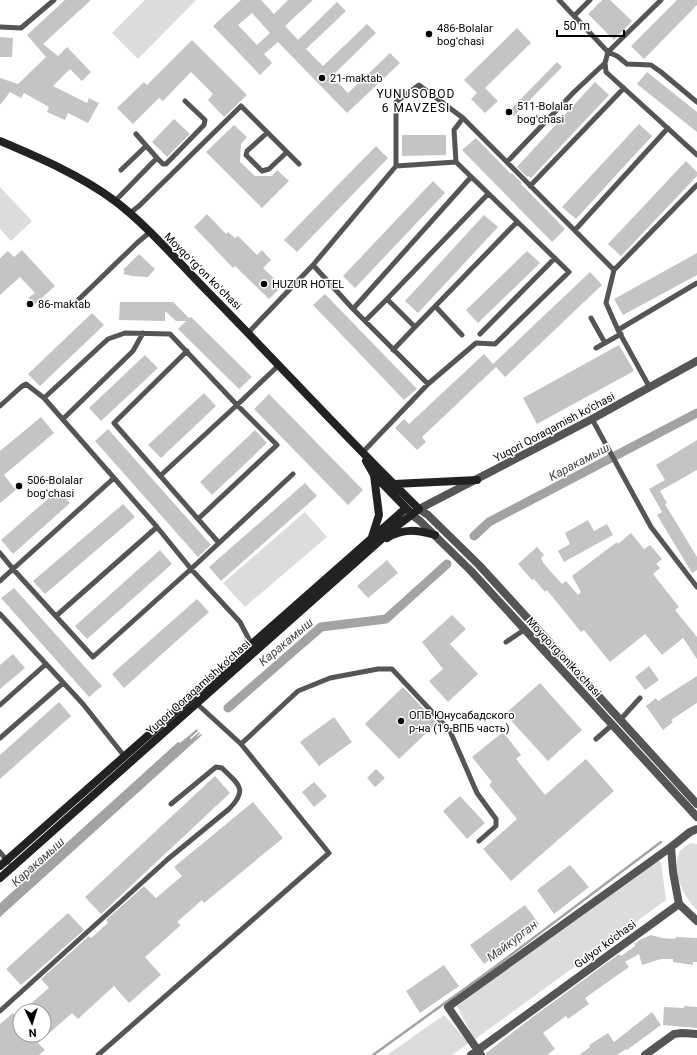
<svg xmlns="http://www.w3.org/2000/svg" width="697" height="1055" font-family="Roboto,sans-serif">
	<style>
		.green { fill: #dcdcdc }
		.water { fill: #a3a3a3 }
		.lines { fill: none; stroke-linecap: round; stroke-linejoin: round }
		.stream { stroke: #a3a3a3; stroke-width: 2.5 }
		.canal { stroke: #a3a3a3; stroke-width: 9 }
		.building { fill: #c4c4c4; fill-rule: evenodd }
		.service { stroke: #555; stroke-width: 5 }
		.minor { stroke: #555; stroke-width: 8 }
		.tertiary { stroke: #555; stroke-width: 8 }
		.secondary { stroke: #222; stroke-width: 8 }
		.poi-dot { fill: #000; stroke: #fff; stroke-width: 1.5 }
		.labels { text-anchor: middle; stroke-width: 3; stroke-linejoin: round; paint-order: stroke }
		.poi-label { font-size: 11px; fill: #000; stroke: #fff; text-anchor: start }
		.street-label { font-size: 11px; fill: #000; stroke: #fff }
		.neighbourhood-label { font-size: 12px; letter-spacing: 1px; fill: #000; stroke: #fff }
		.water-label { font-size: 12px; font-style: italic; fill: #444; stroke: #fff }
	</style>
	<rect width="100%" height="100%" fill="#fff"/>
	<path class="green" d="M145,0H196L138,59L112,33Z
		M0,187L32,221L11,241L0,229Z
		M305,512L327,537L245,607L223,583Z
		M690,843L697,844V910C684,897 676,881 677,863C677,859 678,854 680,851C683,848 687,845 690,843Z
		M655,860L661,862L666,900L474,1040L457,1006Z
		M444,1015L469,1043L452,1055H387Z"/>
	<path class="water" d="M197,729L198,731L190,738L191,739L199,732L200,733L195,738L201,734L202,735L0,917V903L178,742L180,743Z"/>
	<g class="lines">
		<path class="stream" d="M373,1055L492,969L661,842"/>
		<path class="canal" d="M474,536L489,522L697,413
			M228,708L321,627L386,619L447,564"/>
	</g>
	<path class="building" d="M65,0H91L43,44L58,56L67,47L91,72L82,81L70,69L53,86L87,103L89,98L99,103L88,123L68,113L65,120L47,112L49,107L24,93L21,98L10,92L0,105V78L18,84L46,57L27,35Z
		M241,0H261L274,14L288,0H313L285,26L298,40L337,2L346,11L306,49L323,66L367,24L376,33L332,76L348,93L390,53L400,63L347,113L278,42L264,54L272,63L260,75L213,26ZM252,13L270,33L257,45L238,25Z
		M602,0H610L632,21L614,40L588,14Z
		M677,0H697V5L644,59L631,46Z
		M517,28L531,43L485,88L498,101L485,113L471,99L477,93L464,80Z
		M0,37L13,38L12,57H0Z
		M192,40L247,95L224,117L208,100L213,94L191,72L163,101L159,98L133,124L117,108L144,82L147,85Z
		M557,62L562,67L514,116L509,111Z
		M647,72L697,112V132L637,84Z
		M595,82L609,95L531,178L528,176L527,177L517,167Z
		M174,119L190,134L167,157L152,142Z
		M639,124L652,136L576,219L562,207Z
		M234,125L247,137L241,144L240,162L255,176H272L277,170L289,181L262,208L206,152Z
		M402,135H446V155L402,156Z
		M476,138L511,174L512,173L522,183L521,184L565,229L552,242L462,150Z
		M376,146L388,158L297,252L284,240Z
		M686,161L697,172V176L621,256L608,244Z
		M433,181L445,193L355,288L343,276Z
		M207,214L226,234L228,232L235,238L238,236L257,255L262,250L271,260L263,268L282,286L269,299L235,266L233,268L194,227Z
		M484,215L498,227L418,313L405,301Z
		M22,250L55,286L34,305L28,298L35,293L20,277L0,295V258L8,251L14,257Z
		M527,251L540,263L478,323L466,310Z
		M697,253V275L623,315L614,299Z
		M139,254L155,269L148,277L132,276L123,274L125,271L123,270Z
		M590,272L602,285L505,377L496,367L422,437L426,442L417,450L395,428L404,419L409,424L484,354L493,364Z
		M325,294L417,389L404,400L313,305Z
		M120,302H173L189,318L191,317L252,377L239,389L178,329L186,321H176L165,311V321L119,320Z
		M92,313L104,325L40,386L28,374Z
		M619,345L634,371L537,424L523,398Z
		M145,355L158,368L101,421L89,408Z
		M204,393L216,406L161,458L148,445Z
		M269,394L363,490L348,505L254,409Z
		M41,417L54,433L4,475L16,490L0,503V451Z
		M108,429L211,545L198,557L95,441Z
		M255,430L267,443L212,495L200,482Z
		M697,440V470L660,491L667,503L665,504L697,557V570L692,573L657,515L662,512L649,489L665,480L656,465Z
		M305,483L317,496L221,581L209,567Z
		M58,490L70,503L13,554L1,540Z
		M123,504L135,517L45,594L33,581Z
		M588,520L594,531L607,524L613,535L564,562L558,551L570,544L565,533Z
		M631,533L644,549L650,545L662,559L656,564L660,568L653,574L679,607L675,610L697,637V659L683,638L662,655L645,634L610,662L584,630L581,632L547,590L545,592L534,579L532,580L518,564L537,547L544,555L541,558L544,564L562,584L566,581L578,595L581,592L572,576L617,542L618,544Z
		M160,550L172,564L87,639L75,626Z
		M387,560L398,573L368,598L357,586Z
		M14,588L102,686L89,697L1,598Z
		M197,599L209,612L124,688L112,674Z
		M452,615L466,629L450,644L478,674L448,702L429,681L443,669L422,642Z
		M13,654L25,668L0,689V665Z
		M649,666L659,680L645,690L635,677Z
		M697,676V703L671,720L673,722L663,730L646,706L656,698L658,701Z
		M540,683L582,730L548,761L505,714Z
		M403,687L437,723L399,759L365,724Z
		M59,702L71,716L0,779V755Z
		M334,717L352,742L319,766L300,742Z
		M503,732L521,755L516,759L545,795L586,759L614,791L511,881L483,849L517,819L489,785L492,782L472,757Z
		M376,769L385,778L375,787L367,778Z
		M215,776L230,793L101,914L85,897Z
		M314,782L327,796L314,807L302,792Z
		M460,796L485,823L467,839L443,811Z
		M253,802L283,838L204,903L202,900L177,922L181,925L145,957L161,975L129,1003L114,986L78,1019L72,1013L38,1043L45,1050L39,1055H0V1024L13,1013L16,1017L20,1013V1035H44V1011H22L49,988L41,979L89,936L91,938L108,923L106,920L144,886L156,898L182,876L174,867Z
		M570,865L589,887L554,914L537,890Z
		M525,905L539,924L484,964L470,945Z
		M68,913L84,930L21,985L6,969Z
		M651,935L662,938L675,939L676,937L697,938V962H693V965L673,962V959H661L642,965L639,954L625,962L629,967L585,998L589,1004L568,1019L566,1016L543,1033L555,1049L547,1055H486V1053L534,1016L619,954L621,956L635,946V944L639,940Z
		M444,965L459,986L420,1013L406,991Z
		M684,1006L697,1007V1028L663,1025L664,1007L684,1008Z
		M652,1012L661,1025L627,1050L626,1049L617,1055H579L590,1047L589,1045L608,1033L614,1042Z"/>
	<g class="lines">
		<path class="service" d="M559,0L608,52L605,63L606,72L697,155
			M661,0L608,52L617,56L627,64L651,65L661,72L697,102
			M575,15L590,0
			M0,27L21,28L54,0
			M267,133L247,151L246,155L262,171L269,169L287,152
			M136,134L157,158
			M507,162L574,92L605,63
			M396,166L456,162
			M121,170L146,146
			M530,186L624,88
			M488,194L387,299L415,327L517,222
			M115,201L157,158L163,164H166L204,125L205,120L185,101
			M130,213L139,206L241,106L299,164
			M575,230L668,128
			M313,265L353,309L428,384
			M614,270L697,185
			M75,303L137,243L150,232
			M436,307L462,335
			M353,309L471,177
			M591,318L605,343
			M365,321L387,299
			M618,330L697,283
			M248,333L313,265L396,166V102L419,85L463,118L614,270L606,303L618,330L650,388
			M480,334L555,258
			M596,348L621,334
			M393,350L415,327
			M187,351L114,423L219,543
			M44,398L108,339L125,333L170,334L237,405L279,365
			M0,406L21,387L26,384L44,398L157,527L191,569L240,622L253,647
			M63,419L133,351L143,333
			M592,419L651,527L697,587
			M362,453L428,384L476,343L495,344L569,272L456,162L454,130L463,118
			M160,476L237,405L277,445L198,519
			M0,553L13,569L114,478
			M0,581L13,569L93,657L191,569L293,474
			M0,614L83,704L125,757
			M56,616L157,527
			M506,642L524,630
			M0,705L46,664
			M620,720L640,698
			M0,738L63,683
			M596,739L612,725
			M241,744L298,691L330,678L378,669H392L450,731L477,793L496,819V826L479,841
			M0,852L8,862
			M0,1011L168,859L229,809C249,789 238,784 222,768L216,767L171,804
			M98,1055L329,853L241,744L195,702"/>
		<path class="minor" d="M419,509L592,419L697,361
			M679,904L673,872L671,847L690,832L697,829
			M679,904L697,921
			M471,1055L679,904
			M481,1055L448,1007L671,847
			M645,1055L674,1034L682,1033L697,1034"/>
		<path class="tertiary" d="M419,509L428,515L479,565L697,804
			M412,515L420,521L471,571L697,817"/>
		<path class="secondary" d="M0,141C40,158 80,175 115,201C148,226 179,263 208,292C279,364 347,439 419,509
			M366,461L374,475L409,511
			M394,484L477,480
			M372,537L379,515L374,475
			M387,538C404,528 417,530 435,535
			M0,866L406,508
			M0,878L393,529L419,509"/>
	</g>
	<g class="poi-dot">
		<circle cx="429" cy="34" r="4"/>
		<circle cx="322" cy="78" r="4"/>
		<circle cx="509" cy="112" r="4"/>
		<circle cx="264" cy="284" r="4"/>
		<circle cx="30" cy="304" r="4"/>
		<circle cx="19" cy="486" r="4"/>
		<circle cx="401" cy="721" r="4"/>
	</g>
	<g class="labels">
		<g class="poi-label">
			<text x="437" y="32">486-Bolalar<tspan x="437" dy="13">bogʻchasi</tspan></text>
			<text x="330" y="82">21-maktab</text>
			<text x="517" y="110">511-Bolalar<tspan x="517" dy="13">bogʻchasi</tspan></text>
			<text x="272" y="288">HUZUR HOTEL</text>
			<text x="38" y="308">86-maktab</text>
			<text x="27" y="484">506-Bolalar<tspan x="27" dy="13">bogʻchasi</tspan></text>
			<text x="409" y="719">ОПБ Юнусабадского<tspan x="409" dy="13">р-на (19-ВПБ часть)</tspan></text>
		</g>
		<g class="street-label">
			<text transform="translate(203 271) rotate(45)" y="4">Moyqoʻrgʻon koʻchasi</text>
			<text transform="translate(554 427) rotate(-28)" y="4">Yuqori Qoraqamish ko'chasi</text>
			<text transform="translate(564 657) rotate(47)" y="4">Moyqoʻrgʻon koʻchasi</text>
			<text transform="translate(198 687) rotate(-42)" y="4">Yuqori Qoraqamish ko'chasi</text>
			<text transform="translate(605 944) rotate(-36)" y="4">Gulyor ko'chasi</text>
		</g>
		<g class="neighbourhood-label">
			<text x="416" y="98">YUNUSOBOD<tspan x="416" dy="14">6 MAVZESI</tspan></text>
		</g>
		<g class="water-label">
			<text transform="translate(579 462) rotate(-28)" y="4">Каракамыш</text>
			<text transform="translate(286 642) rotate(-40)" y="4">Каракамыш</text>
			<text transform="translate(38 862) rotate(-42)" y="4">Каракамыш</text>
			<text transform="translate(512 941) rotate(-37)" y="4">Майкурган</text>
		</g>
	</g>
	<g transform="translate(32 1023) rotate(176)"><circle r="19" fill="#ffffff" stroke="#999999"/>
	<path d="M0-3L7 15L0 10L-7 15Z" fill="#000000"/>
	<text y="-6" font-size="11" font-weight="bold" text-anchor="middle" fill="#000000">N</text>
	</g>
	<path d="M557 30v6h67v-6" fill="none" stroke="#000000" stroke-width="2"/>
	<text x="563" y="30" font-size="12" fill="#000000" stroke="#ffffff" stroke-width="3" paint-order="stroke">50 m</text>
</svg>
